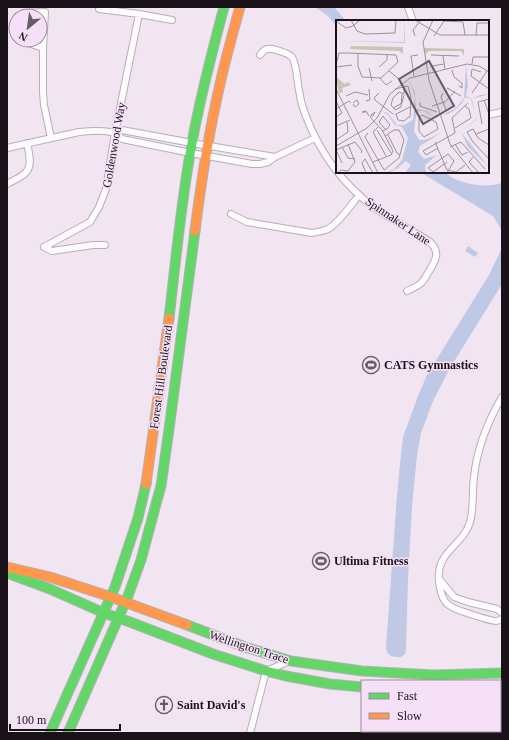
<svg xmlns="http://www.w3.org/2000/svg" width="509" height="740" font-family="'Times New Roman',serif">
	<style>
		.water { fill: #bfc8e4 }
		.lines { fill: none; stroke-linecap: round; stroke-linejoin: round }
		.street-casing { stroke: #b7afb8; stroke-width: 8 }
		.fast-casing { stroke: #b7afb8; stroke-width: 11 }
		.slow-casing { stroke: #b7afb8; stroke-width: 11 }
		.street { stroke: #fdfbfd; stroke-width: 6 }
		.fast { stroke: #63d668; stroke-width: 9 }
		.slow { stroke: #ff974d; stroke-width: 9 }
		.labels { text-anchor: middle; stroke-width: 3; stroke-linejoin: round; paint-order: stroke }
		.street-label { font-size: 12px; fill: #191219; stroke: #f5e0f7 }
		.poi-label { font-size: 12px; font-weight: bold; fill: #191219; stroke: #f5e0f7; text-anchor: start }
		.inset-road { fill: none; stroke: #9b919b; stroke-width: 1 }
		.view { fill: #655c65; fill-opacity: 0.15; stroke: #655c65; stroke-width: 2 }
		.inset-edge { fill: none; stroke: #191219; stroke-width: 2 }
	</style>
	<rect width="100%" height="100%" fill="#f1e5f2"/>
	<path class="water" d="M315,7H334L346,21H337V27L328,16Z
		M420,172C427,172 435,171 442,172C447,173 449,176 453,178C468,185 486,188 502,183V231L498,224L493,216Z
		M468,246L478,253L475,257L465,251Z
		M502,248V284L450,368L433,401L421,433L417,455L412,507L408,578L406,648L405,654L401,657C392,657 387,657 386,647L397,496L401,454L403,437L418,396L427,375L489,275Z"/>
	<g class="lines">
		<g class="street-casing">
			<path id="street" d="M408,7L413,21
				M99,9L139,14L172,20
				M24,16V13L45,12L43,48L31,44L26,40
				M43,48V92L44,105L51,138
				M260,55C262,53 263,50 267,49C272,48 288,53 292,57C297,65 297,81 299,90C300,98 302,106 305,114C319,151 342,184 375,208C392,220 411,230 429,241C442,253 435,261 428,273C426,276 424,281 421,283C417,287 411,289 407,291
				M488,115L502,112
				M115,133L122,130L192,143L275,157
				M7,148L79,132C89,131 108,129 116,134C118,135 120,137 122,139L191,153L252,164H260L268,162L275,157L315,138
				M7,184C31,172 33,170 27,143
				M231,214L247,222L312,233C317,232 323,231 328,229C339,223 351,205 359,195
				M44,247L90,222L99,207L106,189L115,133L139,14
				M44,247L52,251L93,245H105
				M502,397C488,421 477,448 474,477C472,492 474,508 470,522C465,542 440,551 439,573C438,578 439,583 440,588C443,604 449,607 464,612C470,614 492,621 496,621C498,621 500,620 502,619
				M440,580L454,597L468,602L497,609L502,613
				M500,714L502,730
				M250,733L266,671L290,661"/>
		</g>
		<g class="fast-casing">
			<path id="fast" d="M169,318C176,260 181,201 192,143C200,97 212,52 224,7
				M7,573L50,589L104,613L130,622L213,654L266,671L286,676L330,684L362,687
				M187,625L245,647L291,661L362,671L434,675L502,673
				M500,687H502
				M50,733L115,587L138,518L146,484
				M68,733L128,596L141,560L156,504L161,486L170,422L195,231"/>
		</g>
		<g class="slow-casing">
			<path id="slow" d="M195,231C201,182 209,132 220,84C226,58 233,32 240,7
				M146,484L169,318
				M7,567L50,577L111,597L187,625"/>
		</g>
		<use href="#street" class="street"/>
		<use href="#fast" class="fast"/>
		<use href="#slow" class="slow"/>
	</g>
	<defs>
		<g id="stadium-ring" transform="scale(0.9)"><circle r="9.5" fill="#f5e0f7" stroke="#655c65" stroke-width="1.5"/><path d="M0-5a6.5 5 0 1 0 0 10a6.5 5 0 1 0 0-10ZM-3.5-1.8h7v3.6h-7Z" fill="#655c65"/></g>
		<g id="church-ring" transform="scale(0.9)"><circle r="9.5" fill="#f5e0f7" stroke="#655c65" stroke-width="1.5"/><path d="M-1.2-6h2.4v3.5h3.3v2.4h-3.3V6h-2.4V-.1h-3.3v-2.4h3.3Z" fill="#655c65"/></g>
	</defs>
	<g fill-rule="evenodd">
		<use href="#stadium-ring" x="371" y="365"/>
		<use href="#stadium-ring" x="321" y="561"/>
		<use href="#church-ring" x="164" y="705"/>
	</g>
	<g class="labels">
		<g class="street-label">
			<text transform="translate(114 145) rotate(-80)" y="4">Goldenwood Way</text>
			<text transform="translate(398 221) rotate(34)" y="4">Spinnaker Lane</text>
			<text transform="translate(161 377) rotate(-82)" y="4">Forest Hill Boulevard</text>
			<text transform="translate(249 647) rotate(18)" y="4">Wellington Trace</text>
		</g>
		<g class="poi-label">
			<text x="384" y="369">CATS Gymnastics</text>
			<text x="334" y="565">Ultima Fitness</text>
			<text x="177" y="709">Saint David's</text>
		</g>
	</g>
	<g transform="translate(336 20)">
		<rect width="153" height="153" fill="#f1e5f2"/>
		<path d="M15,26L67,27V34L63,31L14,29ZM88,28L128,29V36L125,31H93L90,34ZM0,57L9,64L12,62L15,65L6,68L7,72L3,73Z" fill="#c7c5b5"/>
		<path d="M69,0V23L0,21L68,22ZM130,45L132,65L130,76L136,79L144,75L153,74L136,79L140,100L125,112L152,146L132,127L125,112L140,99L135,79L129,77L126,83L119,90L112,94L106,95L120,88L128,78ZM73,60L79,73L80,89L91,91L98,97L103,96L98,97L88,91H83L80,95L78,111L83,120H89L105,113L84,126L82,132L88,139L101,135L89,145L90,153H69L75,145L70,141L62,148L52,153H50L58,149L66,140L72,118L66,107L59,105L52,95L46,91L52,93L61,105H68L77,100L79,77Z" fill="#bfc8e4"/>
		<path class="inset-road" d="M15,0L21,11L29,14L59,13L60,0M79,0L104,15H153M97,0L87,22L93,60L114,124L137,153M0,1L10,8M10,8L17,6L24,0M79,16L77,10L85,0M98,16L108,1L127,2L129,15M140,16L141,3H153M95,35L123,36M107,36L109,49M1,41L3,33H12L60,35L62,42L45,58L26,57L22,46V34M136,44L137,37H153M96,46L108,44M0,47L16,45M43,47L51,40V34M33,48L36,61M116,50L118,57L126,63V68L123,66M53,51L62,58L68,69V74L63,72L57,78L55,85L59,90L65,87L66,74M145,52L136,49L135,56L153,69M78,56L75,36L82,35M44,58L50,65L56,61M72,66L75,78V79L74,97H73L68,101L62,100L60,94L74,87M0,69L42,153M59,69L72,66M113,69L111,68L125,76M43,73L38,78L40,81L57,94M107,73L105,77L110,90M136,73L151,51M10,76L19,72L32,75M148,80L153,94M0,81L6,93L0,97M30,81L34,80L33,69M84,82V86L101,92M17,84L19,87L23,84L21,80L17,83M96,86L109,82L119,71M57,88L66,83L68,75M0,89L13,81L15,83M30,92H26L30,91L33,96M86,95L100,102L102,109L88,117L83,111V98ZM34,96H37L39,92L35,95M34,97L46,110L57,131L55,135L37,142M146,104L142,82L153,79M0,106L14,100M42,107L37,112L50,136M119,108L135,98L133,89L129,86M41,110L55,133M47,111L50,109H51L54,105L47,96L43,102L50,110M32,113L29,117L48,150L63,138L68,120L63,110H58L49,116M140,114L153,109M52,115L61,133L64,135M0,120L12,112L11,102M99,122L111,150L120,152L129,145M119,124L126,135L132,132M153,125L142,118L137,109L131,112L137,122L153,139M0,126L31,108L41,98L54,74L74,58L131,44L143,46L153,52M6,127L12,138L19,139M114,127L125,122L149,149M102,128L90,135L87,131L119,113L116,98L132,83M0,130L19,122L26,131L25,133M0,130L6,143M137,137L133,142L143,153M111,142L97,152L92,148L112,134L118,141L111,153M1,153L5,150L12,151L19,142L12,124M30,153L26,143L29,139L37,153"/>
		<path class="view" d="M93,41L118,86L87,104L63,59Z"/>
		<rect width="153" height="153" class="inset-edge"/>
	</g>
	<rect width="509" height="740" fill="none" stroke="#191219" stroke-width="16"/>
	<rect x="361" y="680" width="140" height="52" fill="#f5e0f7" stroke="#9d8e9e"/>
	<rect x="369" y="693" width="20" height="6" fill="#63d668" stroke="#9d8e9e"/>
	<text x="397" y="700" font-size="12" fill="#191219">Fast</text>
	<rect x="369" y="713" width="20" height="6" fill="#ff974d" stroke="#9d8e9e"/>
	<text x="397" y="720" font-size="12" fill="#191219">Slow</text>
	<g transform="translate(28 28) rotate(209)"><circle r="19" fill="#f5e0f7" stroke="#9d8e9e"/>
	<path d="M0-3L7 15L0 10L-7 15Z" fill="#655c65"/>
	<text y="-6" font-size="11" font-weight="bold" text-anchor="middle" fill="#191219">N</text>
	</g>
	<path d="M10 724v6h110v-6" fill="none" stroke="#191219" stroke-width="2"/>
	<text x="16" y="724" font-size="12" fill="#191219" stroke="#f5e0f7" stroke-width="3" paint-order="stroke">100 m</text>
</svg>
